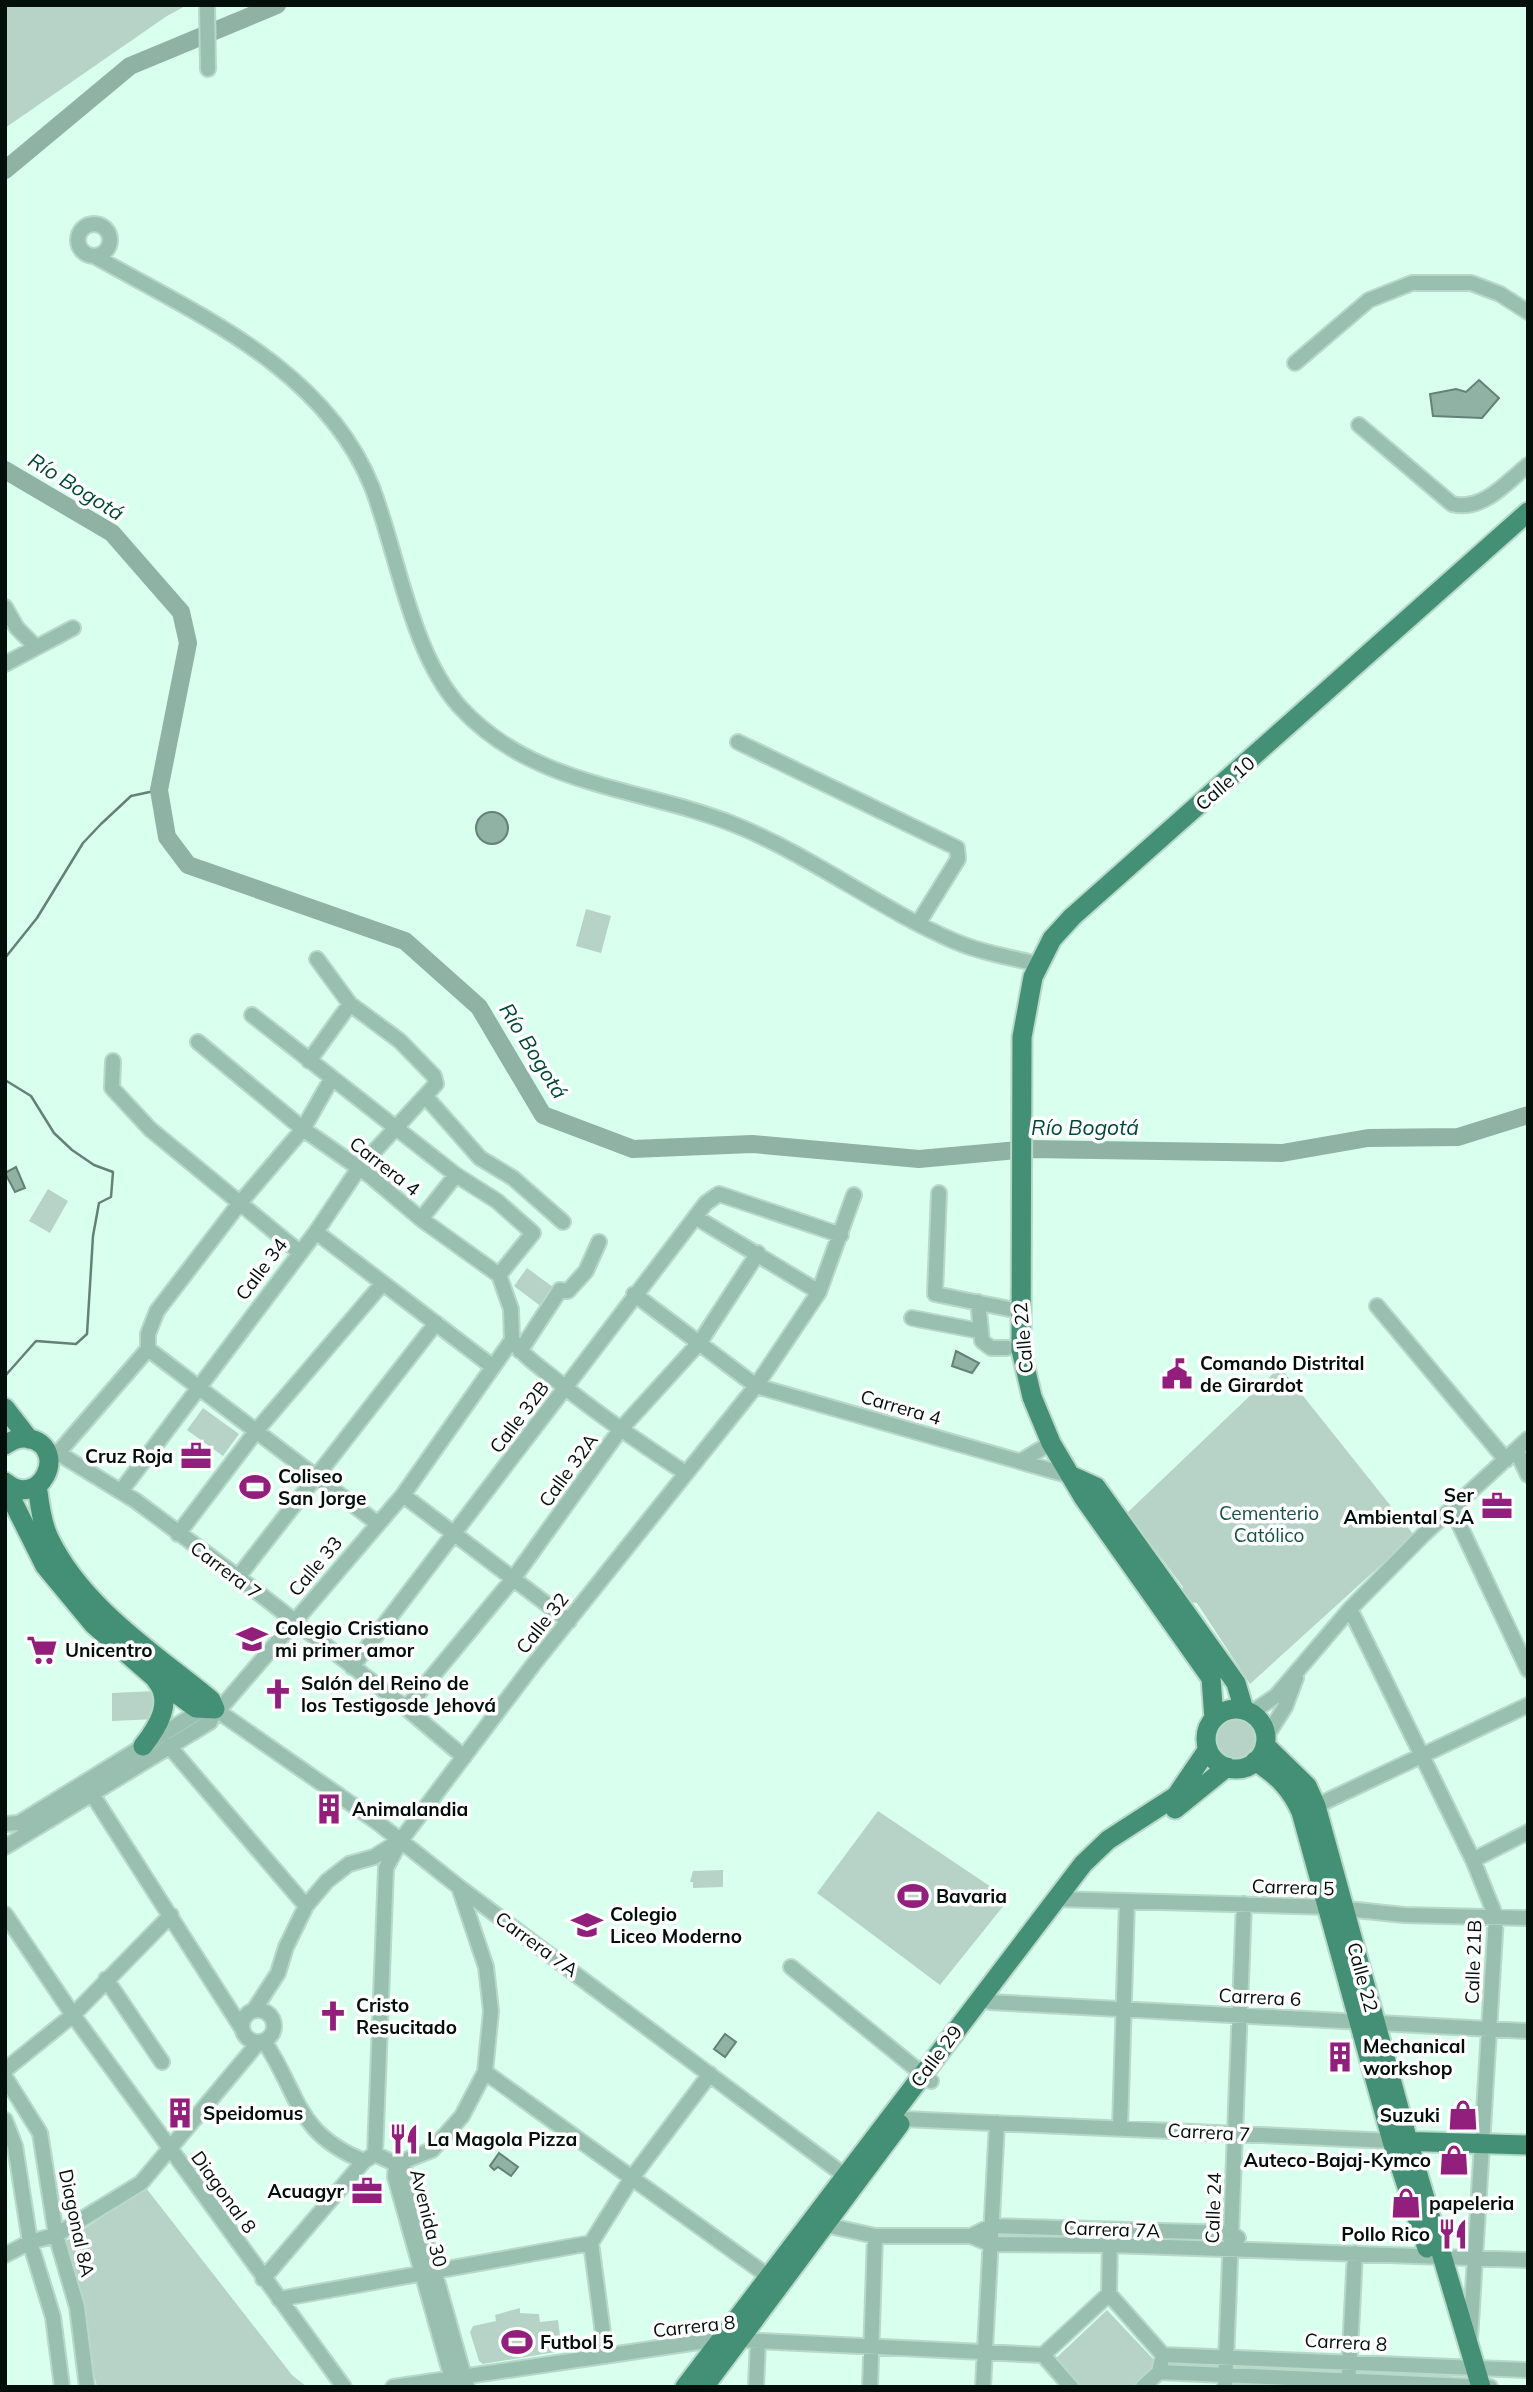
<svg xmlns="http://www.w3.org/2000/svg" width="1533" height="2392" font-family="Mulish,sans-serif">
	<style>
		.green { fill: #b7d3c8 }
		.water { fill: #8fb2a4; stroke: #658176; stroke-width: 2 }
		.lines { fill: none; stroke-linecap: round; stroke-linejoin: round }
		.stream { stroke: #658176; stroke-width: 2.5 }
		.river { stroke: #8fb2a4; stroke-width: 18 }
		.minor-casing { stroke: #b7d9ca; stroke-width: 18 }
		.major-casing { stroke: #b7d9ca; stroke-width: 23 }
		.minor { stroke: #99bfb0; stroke-width: 14 }
		.major { stroke: #439076; stroke-width: 19 }
		.labels { text-anchor: middle; stroke-width: 7; stroke-linejoin: round; paint-order: stroke }
		.street-label { font-size: 19px; fill: #030f0a; stroke: #fff }
		.poi-label { font-size: 19px; font-weight: bold; fill: #030f0a; stroke: #fff; text-anchor: start }
		.park-label { font-size: 19px; fill: #125441; stroke: #fff }
		.water-label { font-size: 21px; font-style: italic; fill: #004735; stroke: #fff }
	</style>
	<rect width="100%" height="100%" fill="#d9ffef"/>
	<path class="green" d="M5,5H187L167,16L5,128Z
		M586,909L611,916L601,953L576,946Z
		M48,1189L68,1201L50,1233L29,1221Z
		M527,1268L557,1290L543,1308L514,1286Z
		M1280,1367L1414,1535L1250,1684L1197,1603L1189,1602L1182,1594L1183,1587L1127,1513Z
		M203,1408L239,1434L223,1456L187,1430Z
		M155,1691L156,1719L112,1721V1693Z
		M1212 1739a24 24 0 1 1 48 0a24 24 0 1 1-48 0Z
		M878,1811L1009,1899L940,1985L817,1893Z
		M723,1870V1887L693,1888V1882H690L693,1871Z
		M146,2188L292,2375L307,2387H97L66,2241Z
		M520,2308V2313L539,2314L540,2322L558,2320L562,2351L483,2364L479,2361L470,2332L473,2326L496,2321L495,2315Z
		M1107,2310L1157,2363L1132,2387H1077L1053,2361Z
		M1366,2370L1450,2373V2379L1366,2376Z"/>
	<path class="water" d="M1479,380L1499,398L1482,418L1433,416L1430,394L1456,389L1466,392Z
		M476 828a16 16 0 1 1 32 0a16 16 0 1 1-32 0Z
		M16,1167L25,1188L15,1192L5,1173Z
		M956,1351L979,1363L972,1373L952,1366Z
		M725,2034L736,2042L725,2057L714,2049Z
		M499,2153L518,2167L511,2176L498,2167L494,2170L490,2166Z"/>
	<g class="lines">
		<path class="stream" d="M5,958L37,918L83,843L101,824L131,796L159,790
			M5,1080L31,1096L54,1133L72,1150L94,1165L113,1172L111,1197L99,1203L93,1236L87,1334L76,1344L36,1341L5,1376"/>
		<path class="river" d="M5,170L130,66L277,5
			M5,470L112,533L181,612L188,643L159,790L167,837L188,865L405,941L479,1007L543,1115L633,1149L752,1144L919,1159L1030,1149L1282,1153L1368,1138L1458,1137L1528,1115"/>
		<g class="minor-casing">
			<path id="minor" d="M207,5L208,69
				M78 240a16 16 0 1 1 32 0a16 16 0 1 1-32 0Z
				M94,256C197,314 325,369 372,487C398,555 411,653 460,707C534,788 643,787 738,826C813,857 880,909 954,941C980,952 1011,958 1039,964
				M1295,363L1369,300L1412,283H1471L1500,294L1528,312
				M1359,425L1452,504C1482,512 1506,483 1528,465
				M5,607L17,628L35,646
				M5,664L73,628
				M738,742L957,848L958,859L919,922
				M252,1015L456,1175L497,1201L533,1233L499,1275
				M198,1042L303,1129L369,1175L421,1219L499,1275L511,1309L512,1340
				M113,1061L112,1088L150,1129L298,1251
				M309,1061L350,1004
				M426,1097L480,1158L513,1178L563,1222
				M939,1193L935,1294L1019,1311
				M697,1218L819,1292
				M421,1219L456,1175
				M316,1232L493,1367
				M634,1294L756,1386L1074,1477
				M978,1302L982,1341L991,1348H1007
				M1377,1306L1506,1460
				M912,1318L980,1331
				M512,1340C523,1356 540,1367 556,1380C597,1414 640,1443 684,1472
				M148,1349L377,1523
				M520,1351L560,1290L568,1291L586,1271L599,1242
				M44,1448L58,1453L136,1501L238,1577L406,1708L464,1757
				M1516,1450L1528,1475
				M58,1453L148,1349V1334L157,1311L239,1204L303,1129L332,1078
				M1021,1461L1051,1443
				M121,1491L316,1232L359,1168L436,1084L434,1076L400,1041L350,1004L317,959
				M403,1495L569,1621
				M1453,1511L1528,1670
				M178,1534L257,1430L383,1283
				M238,1577L436,1323
				M1350,1609L1473,1860L1496,1917L1470,2339
				M352,1667L706,1203L719,1194L841,1235
				M406,1708L513,1579L620,1430L700,1342L758,1253
				M215,1709L377,1822L459,1887L852,2181
				M1251,1713L1276,1696L1350,1609L1424,1534L1528,1439
				M1266,1737L1285,1707L1296,1678
				M169,1746L306,1906
				M92,1794L241,2027
				M1316,1806L1528,1705
				M5,1824L19,1823L195,1714L225,1703L403,1495L512,1340
				M5,1847L210,1722L215,1709
				M1473,1860L1528,1832
				M1057,1899L1328,1907L1404,1915L1528,1918
				M5,1914L73,2015L344,2387
				M791,1967L931,2081
				M106,1979L162,2062
				M990,2002L1528,2031
				M242 2026a16 16 0 1 1 32 0a16 16 0 1 1-32 0Z
				M254,2010L278,1973L286,1947L306,1906L327,1881L349,1864L374,1857L399,1841
				M264,2041C300,2095 295,2133 364,2161
				M5,2070L73,2015L171,1915
				M485,2072L768,2276
				M5,2077L40,2133L56,2235L77,2307L87,2387
				M891,2115L904,2119L1392,2141
				M5,2120L15,2146L30,2242L53,2317L62,2387
				M1120,2128L1127,1901
				M375,2154L386,1868L401,1840L533,1665L756,1386L819,1292L854,1195
				M375,2154L396,2164L407,2174L467,2387
				M396,2164L432,2150L462,2116L485,2072L491,2011L486,1967L459,1887
				M396,2164L395,2177L454,2386
				M826,2225L875,2236H971L990,2244L1110,2245L1528,2260
				M971,2236L991,2226L1231,2233L1238,2238
				M5,2255L30,2242L56,2235L141,2183L258,2043
				M263,2279L364,2161L375,2154
				M1109,2294L1163,2355L1159,2372L1143,2387
				M1109,2294L1110,2236
				M279,2299L591,2243
				M1043,2355L1071,2387
				M1163,2355L1528,2370
				M606,2356L591,2243L631,2179L710,2074
				M1349,2371L1355,2253
				M1159,2372L1490,2387
				M393,2387L719,2339L1043,2355L1109,2294
				M756,2387L758,2341
				M870,2387L875,2236
				M983,2387L997,2123
				M1225,2387L1244,1904"/>
		</g>
		<g class="major-casing">
			<path id="major" d="M5,1408L29,1439
				M5,1445C13,1439 21,1436 31,1439C69,1450 40,1511 5,1482
				M1074,1477L1096,1487L1236,1683L1244,1710
				M5,1486L45,1566L93,1624L155,1678L196,1708L215,1709L211,1700C154,1653 82,1607 49,1538C41,1522 40,1503 37,1486
				M1206 1739a30 30 0 1 1 60 0a30 30 0 1 1-60 0Z
				M1214,1719L1211,1678L1083,1497L1051,1443L1032,1397L1021,1350L1022,1037L1033,977L1052,939L1072,917L1528,512
				M1265,1745L1307,1786L1316,1806L1408,2141L1481,2387
				M143,1746C158,1727 174,1701 156,1680
				M1255,1761C1277,1775 1291,1789 1301,1812L1392,2141L1427,2248
				M1175,1809L1227,1767
				M1397,2141L1528,2145
				M685,2387L1083,1864L1108,1840L1176,1796L1208,1749
				M704,2387L900,2124"/>
		</g>
		<use href="#minor" class="minor"/>
		<use href="#major" class="major"/>
	</g>
	<defs>
		<g id="civic-bare" transform="scale(2.415)"><path d="M-.6-6.5H3V-4.5H.6V-3L4-1V1h2V6H-6V1h2V-1L-.6-3ZM-1.2 2.5V6h2.4V2.5Z" fill="#931f7d" stroke="#fff" stroke-width="2.5" paint-order="stroke"/></g>
		<g id="office-bare" transform="scale(2.415)"><path d="M-6-3h4V-5.5h4V-3h4V5H-6ZM-1-4.5V-3h2v-1.5ZM-6 0V1H6V0Z" fill="#931f7d" stroke="#fff" stroke-width="2.5" paint-order="stroke"/></g>
		<g id="stadium-bare" transform="scale(2.415)"><path d="M0-5a6.5 5 0 1 0 0 10a6.5 5 0 1 0 0-10ZM-3.5-1.8h7v3.6h-7Z" fill="#931f7d" stroke="#fff" stroke-width="2.5" paint-order="stroke"/></g>
		<g id="school-bare" transform="scale(2.415)"><path d="M0-5L7-2L0 1L-7-2ZM-4 1L0 2.5L4 1V4Q0 6-4 4Z" fill="#931f7d" stroke="#fff" stroke-width="2.5" paint-order="stroke"/></g>
		<g id="supermarket-bare" transform="scale(2.415)"><path d="M-6-5.5h2.5l.6 2H6L4.5 2H-2.5L-4.4-4H-6ZM-1.5 3.2a1.3 1.3 0 1 0 .1 0ZM3 3.2a1.3 1.3 0 1 0 .1 0Z" fill="#931f7d" stroke="#fff" stroke-width="2.5" paint-order="stroke"/></g>
		<g id="church-bare" transform="scale(2.415)"><path d="M-1.2-6h2.4v3.5h3.3v2.4h-3.3V6h-2.4V-.1h-3.3v-2.4h3.3Z" fill="#931f7d" stroke="#fff" stroke-width="2.5" paint-order="stroke"/></g>
		<g id="building-bare" transform="scale(2.415)"><path d="M-4-6H4V6H1V3H-1V6H-4ZM-2.5-4.3h1.7v1.8h-1.7ZM.8-4.3h1.7v1.8H.8ZM-2.5-1h1.7V.8h-1.7ZM.8-1h1.7V.8H.8Z" fill="#931f7d" stroke="#fff" stroke-width="2.5" paint-order="stroke"/></g>
		<g id="shop-bare" transform="scale(2.415)"><path d="M-5-2.5h2.3a2.7 3.5 0 0 1 5.4 0H5L5.5 6h-11ZM-1.5-2.5h3a1.5 2.3 0 0 0-3 0Z" fill="#931f7d" stroke="#fff" stroke-width="2.5" paint-order="stroke"/></g>
		<g id="restaurant-bare" transform="scale(2.415)"><path d="M-5-6h1v4h1v-4h1v4h1v-4h1v5L-1.5 .5V6h-2V.5L-5-1ZM5-6V6H3V1.5H1.5Q1.5-4 5-6Z" fill="#931f7d" stroke="#fff" stroke-width="2.5" paint-order="stroke"/></g>
	</defs>
	<g fill-rule="evenodd">
		<use href="#civic-bare" x="1177" y="1374"/>
		<use href="#office-bare" x="196" y="1456"/>
		<use href="#stadium-bare" x="255" y="1487"/>
		<use href="#office-bare" x="1497" y="1506"/>
		<use href="#school-bare" x="252" y="1639"/>
		<use href="#supermarket-bare" x="42" y="1650"/>
		<use href="#church-bare" x="278" y="1694"/>
		<use href="#building-bare" x="329" y="1809"/>
		<use href="#stadium-bare" x="913" y="1896"/>
		<use href="#school-bare" x="587" y="1925"/>
		<use href="#church-bare" x="333" y="2016"/>
		<use href="#building-bare" x="1340" y="2057"/>
		<use href="#building-bare" x="180" y="2113"/>
		<use href="#shop-bare" x="1463" y="2115"/>
		<use href="#restaurant-bare" x="404" y="2139"/>
		<use href="#shop-bare" x="1454" y="2160"/>
		<use href="#office-bare" x="367" y="2191"/>
		<use href="#shop-bare" x="1406" y="2203"/>
		<use href="#restaurant-bare" x="1453" y="2234"/>
		<use href="#stadium-bare" x="517" y="2342"/>
	</g>
	<g class="labels">
		<g class="street-label">
			<text transform="translate(1225 783) rotate(-41)" y="7">Calle 10</text>
			<text transform="translate(385 1166) rotate(38)" y="7">Carrera 4</text>
			<text transform="translate(261 1269) rotate(-53)" y="7">Calle 34</text>
			<text transform="translate(1023 1338) rotate(-95)" y="7">Calle 22</text>
			<text transform="translate(901 1407) rotate(16)" y="7">Carrera 4</text>
			<text transform="translate(519 1417) rotate(-53)" y="7">Calle 32B</text>
			<text transform="translate(568 1470) rotate(-54)" y="7">Calle 32A</text>
			<text transform="translate(315 1566) rotate(-50)" y="7">Calle 33</text>
			<text transform="translate(226 1570) rotate(37)" y="7">Carrera 7</text>
			<text transform="translate(542 1623) rotate(-52)" y="7">Calle 32</text>
			<text transform="translate(1293 1887) rotate(2)" y="7">Carrera 5</text>
			<text transform="translate(537 1944) rotate(36)" y="7">Carrera 7A</text>
			<text transform="translate(1473 1962) rotate(-88)" y="7">Calle 21B</text>
			<text transform="translate(1363 1977) rotate(75)" y="7">Calle 22</text>
			<text transform="translate(1260 1997) rotate(3)" y="7">Carrera 6</text>
			<text transform="translate(936 2056) rotate(-53)" y="7">Calle 29</text>
			<text transform="translate(1209 2132) rotate(3)" y="7">Carrera 7</text>
			<text transform="translate(224 2192) rotate(54)" y="7">Diagonal 8</text>
			<text transform="translate(1213 2208) rotate(-88)" y="7">Calle 24</text>
			<text transform="translate(429 2218) rotate(76)" y="7">Avenida 30</text>
			<text transform="translate(77 2223) rotate(78)" y="7">Diagonal 8A</text>
			<text transform="translate(1112 2229) rotate(2)" y="7">Carrera 7A</text>
			<text transform="translate(694 2326) rotate(-6)" y="7">Carrera 8</text>
			<text transform="translate(1346 2342) rotate(3)" y="7">Carrera 8</text>
		</g>
		<g class="poi-label">
			<text x="1200" y="1370">Comando Distrital<tspan x="1200" dy="22">de Girardot</tspan></text>
			<text x="173" y="1463" text-anchor="end">Cruz Roja</text>
			<text x="278" y="1483">Coliseo<tspan x="278" dy="22">San Jorge</tspan></text>
			<text x="1474" y="1502" text-anchor="end">Ser<tspan x="1474" dy="22">Ambiental S.A</tspan></text>
			<text x="275" y="1635">Colegio Cristiano<tspan x="275" dy="22">mi primer amor</tspan></text>
			<text x="65" y="1657">Unicentro</text>
			<text x="301" y="1690">Salón del Reino de<tspan x="301" dy="22">los Testigosde Jehová</tspan></text>
			<text x="352" y="1816">Animalandia</text>
			<text x="936" y="1903">Bavaria</text>
			<text x="610" y="1921">Colegio<tspan x="610" dy="22">Liceo Moderno</tspan></text>
			<text x="356" y="2012">Cristo<tspan x="356" dy="22">Resucitado</tspan></text>
			<text x="1363" y="2053">Mechanical<tspan x="1363" dy="22">workshop</tspan></text>
			<text x="203" y="2120">Speidomus</text>
			<text x="1440" y="2122" text-anchor="end">Suzuki</text>
			<text x="427" y="2146">La Magola Pizza</text>
			<text x="1431" y="2167" text-anchor="end">Auteco-Bajaj-Kymco</text>
			<text x="344" y="2198" text-anchor="end">Acuagyr</text>
			<text x="1429" y="2210">papeleria</text>
			<text x="1430" y="2241" text-anchor="end">Pollo Rico</text>
			<text x="540" y="2349">Futbol 5</text>
		</g>
		<g class="park-label">
			<text x="1269" y="1520">Cementerio<tspan x="1269" dy="22">Católico</tspan></text>
		</g>
		<g class="water-label">
			<text transform="translate(76 487) rotate(32)" y="7">Río Bogotá</text>
			<text transform="translate(533 1051) rotate(58)" y="7">Río Bogotá</text>
			<text x="1085" y="1135">Río Bogotá</text>
		</g>
	</g>
	<rect width="1533" height="2392" fill="none" stroke="#030f0a" stroke-width="14"/>
</svg>
